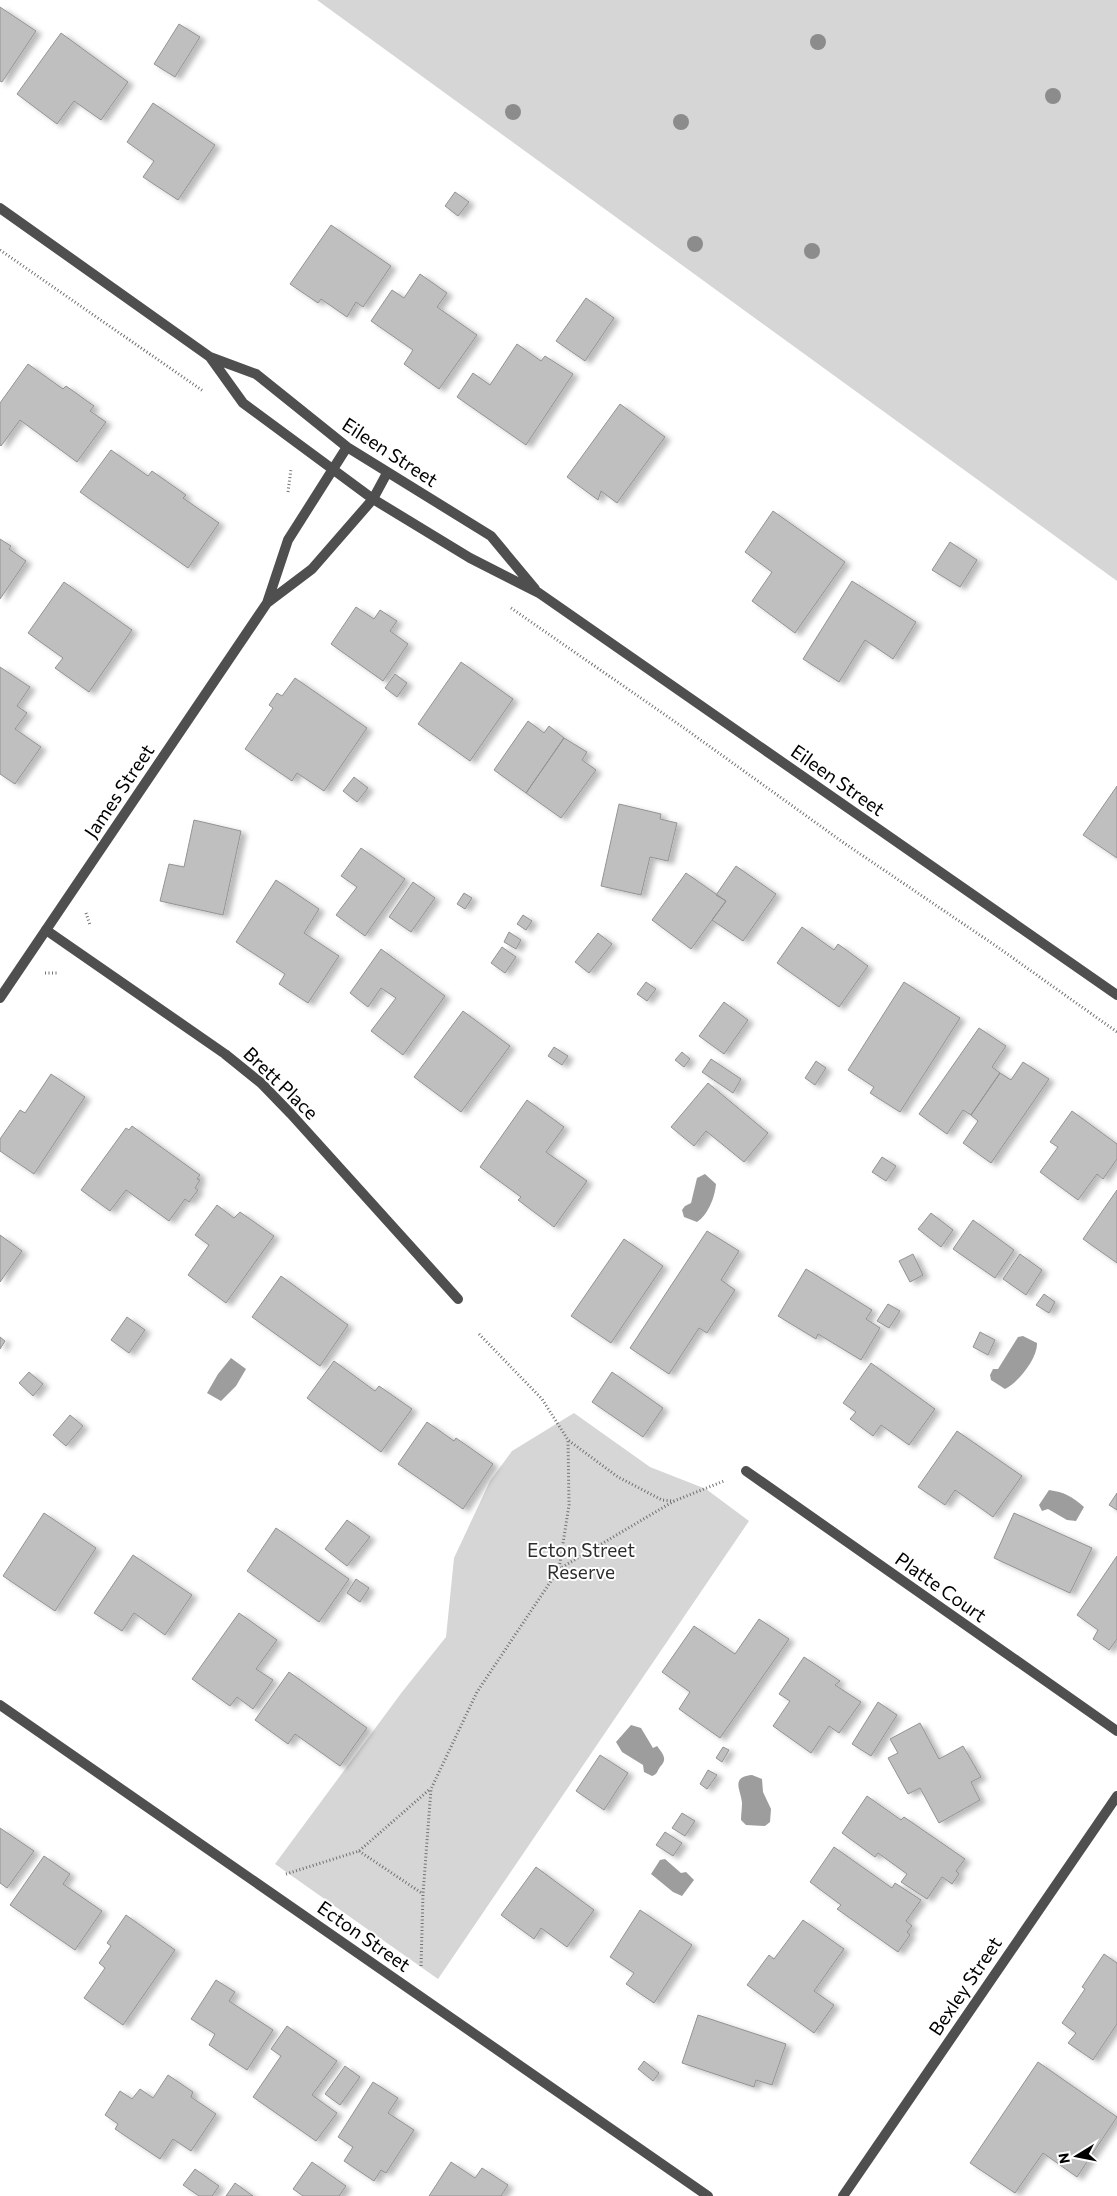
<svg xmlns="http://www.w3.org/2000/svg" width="1117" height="2196" font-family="Commissioner,sans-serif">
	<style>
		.green { fill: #d6d6d6 }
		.water { fill: #9d9d9d }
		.building { fill: #bfbfbf; stroke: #939393; filter: url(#shadow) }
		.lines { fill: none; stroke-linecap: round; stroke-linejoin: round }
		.path { stroke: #717171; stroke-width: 3; stroke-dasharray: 1 2.5; stroke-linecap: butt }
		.minor { stroke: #4f4f4f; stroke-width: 10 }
		.tertiary { stroke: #4f4f4f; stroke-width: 10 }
		.tree { fill: #8c8c8c }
		.labels { text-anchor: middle; stroke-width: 4; stroke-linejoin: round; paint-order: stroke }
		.street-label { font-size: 19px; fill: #000; stroke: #fff }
		.park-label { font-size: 19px; fill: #2d2d2d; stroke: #fff }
	</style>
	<defs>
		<filter id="shadow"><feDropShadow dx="5.5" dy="3" stdDeviation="2.5" flood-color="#0004"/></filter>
	</defs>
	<rect width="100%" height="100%" fill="#fff"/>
	<path class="green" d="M317,0H1117V581Z
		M574,1413L650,1467L706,1489L749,1521L438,1979L275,1864L402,1692L446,1637L454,1558L490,1481L512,1451Z"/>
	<path class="water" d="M705,1174L716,1184C715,1197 708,1215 697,1222L684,1217L682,1210L685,1206L691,1203L697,1178Z
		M1023,1336L1037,1343C1038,1358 1018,1383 1005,1389L991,1380L990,1375L993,1369H998L1018,1337Z
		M231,1358L246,1369L236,1386L221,1401L207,1393L218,1374Z
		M1049,1490C1064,1492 1073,1497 1084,1507L1076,1521L1067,1520L1048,1509L1042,1511L1039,1505Z
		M631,1725L641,1728L653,1748L657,1746C663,1754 668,1759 660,1767C657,1771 658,1774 652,1776L644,1772L643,1765L622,1752L616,1742Z
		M752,1775L762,1779L763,1792L771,1809L770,1822L765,1826L746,1825L741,1820C741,1814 742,1809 742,1803C741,1790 730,1777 752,1775Z
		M665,1859L681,1873L686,1872L694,1880L682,1896L673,1892L651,1874L660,1860Z"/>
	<path class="building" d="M0,7L36,31L2,82L0,81Z
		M179,24L200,37L175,77L154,64Z
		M61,33L128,82L101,120L74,101L57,124L17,94Z
		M153,103L215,145L178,200L143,177L154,161L127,142Z
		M455,192L469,202L458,216L445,206Z
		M331,225L391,266L363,307L356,302L347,317L321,299L318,303L290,284Z
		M420,274L447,293L437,307L477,335L439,389L404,364L413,350L371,321L392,290L404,298Z
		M586,298L614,318L585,361L556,341Z
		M517,344L541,361L545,356L573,374L526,445L457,397L473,373L490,385Z
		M28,364L63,389L66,386L94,406L90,411L106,422L77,462L20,420L1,446L0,445V403Z
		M620,404L665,437L617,503L601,491L598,500L567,477Z
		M111,450L148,476L152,471L186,495L183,498L219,523L188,568L80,492Z
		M773,511L845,562L795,633L752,601L772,572L745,552Z
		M0,539L11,546L9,549L26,561L0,599Z
		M950,542L977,560L960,587L932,570Z
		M852,581L916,622L893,659L865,640L839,682L803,659Z
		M64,582L132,630L89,692L55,668L63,658L28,633Z
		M356,607L374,619L380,610L397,621L390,631L408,644L383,681L331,644Z
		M461,662L513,699L470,761L418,724Z
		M0,667L30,687L17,706L27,713L15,729L41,747L15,784L0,774Z
		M395,674L407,683L397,697L385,688Z
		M295,678L367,728L324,791L297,773L292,781L245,749L273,708L269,705L277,693L282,696Z
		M528,721L544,733L549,726L564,738L526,793L494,770Z
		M564,738L587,752L582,760L596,770L561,818L526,793Z
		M354,777L368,788L357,802L343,791Z
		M1117,786V858L1083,835Z
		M619,804L661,814L660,819L677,823L668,861L650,857L641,895L601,886Z
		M194,820L241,831L223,915L160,901L169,864L184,867Z
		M361,848L405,879L365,936L336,915L357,887L341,876Z
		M736,866L776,894L743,941L712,920L726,901L716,895Z
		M686,873L726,901L691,949L652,920Z
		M276,880L319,909L304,933L339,956L308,1003L279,984L285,974L236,942Z
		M413,882L435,898L411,932L389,917Z
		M464,893L472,898L465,909L457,904Z
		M523,915L532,921L526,930L517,924Z
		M802,927L834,950L838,944L868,966L839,1007L777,963Z
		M509,932L521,940L516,949L504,942Z
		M598,933L612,944L589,973L575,962Z
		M502,947L516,957L505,973L491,963Z
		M381,949L445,996L403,1055L371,1031L396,998L381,988L368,1007L350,993Z
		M646,982L656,989L647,1001L637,994Z
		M904,982L960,1018L900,1112L870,1093L874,1087L848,1070Z
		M724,1002L748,1020L724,1054L699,1036Z
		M463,1011L510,1046L461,1112L414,1077Z
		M979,1028L1006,1046L992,1067L1000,1073L971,1115L963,1110L947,1134L919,1114Z
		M554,1047L568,1056L562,1065L548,1056Z
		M682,1052L690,1059L684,1067L675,1060Z
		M711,1059L741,1079L733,1093L702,1072Z
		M816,1061L826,1068L815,1085L805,1078Z
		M1023,1062L1049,1079L991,1163L963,1143L978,1121L971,1115L1000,1073L1011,1080Z
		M51,1074L85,1097L34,1174L0,1151V1139L20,1110L25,1113Z
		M708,1083L768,1133L744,1162L706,1131L694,1146L671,1127Z
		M527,1100L564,1127L546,1152L587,1181L554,1227L518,1200L521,1197L480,1167Z
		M1072,1111L1117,1144V1159L1103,1179L1097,1174L1078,1200L1040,1172L1058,1147L1050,1142Z
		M132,1126L200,1175L197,1179L200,1180L195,1188L198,1190L189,1202L185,1199L169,1221L126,1190L110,1211L81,1190L126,1128L129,1130Z
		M882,1157L896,1166L886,1181L872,1172Z
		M1117,1190V1263L1083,1239Z
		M217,1205L234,1218L240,1212L274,1236L226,1303L188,1275L209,1245L195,1235Z
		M931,1213L953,1230L941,1247L918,1229Z
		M973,1220L1014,1250L995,1278L953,1249Z
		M707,1231L739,1251L721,1280L735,1290L707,1333L699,1328L669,1374L630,1348Z
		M0,1235L22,1251L0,1282Z
		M624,1239L663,1266L611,1343L571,1316Z
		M913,1254L923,1275L910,1282L899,1261Z
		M1020,1254L1042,1270L1026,1295L1003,1279Z
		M806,1269L872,1310L866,1319L880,1328L861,1360L818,1334L816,1339L778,1316Z
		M281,1276L348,1325L320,1366L252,1317Z
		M1044,1294L1055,1302L1049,1313L1036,1305Z
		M888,1304L900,1311L889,1328L877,1321Z
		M127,1317L145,1330L129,1353L111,1340Z
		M980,1332L995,1340L988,1355L973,1347Z
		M0,1337L5,1341L0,1349Z
		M334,1361L375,1391L379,1386L412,1409L381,1452L307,1398Z
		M871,1363L935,1409L909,1445L881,1425L873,1436L850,1419L856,1412L843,1403Z
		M29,1372L43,1384L33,1396L19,1383Z
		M612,1372L663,1408L643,1437L592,1402Z
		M70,1415L83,1426L66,1446L53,1435Z
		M427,1422L454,1441L456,1438L493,1464L463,1509L398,1464Z
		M957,1431L1022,1476L993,1517L955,1490L945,1505L918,1487Z
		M1117,1493V1510L1109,1505Z
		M44,1513L96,1548L55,1611L3,1576Z
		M1014,1513L1092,1548L1070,1593L994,1558Z
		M347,1520L370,1537L347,1566L325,1549Z
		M276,1528L349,1579L319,1622L247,1571Z
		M133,1555L192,1595L165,1635L134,1613L122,1631L94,1613Z
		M1117,1556V1639L1109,1650L1093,1639L1098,1630L1077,1615Z
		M356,1579L369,1588L360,1602L347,1593Z
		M239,1613L277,1640L256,1669L273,1680L253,1709L237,1697L230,1706L192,1679Z
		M759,1619L789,1639L720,1738L679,1709L690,1692L662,1672L694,1626L735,1654Z
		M804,1657L840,1681L835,1685L861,1702L839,1733L829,1726L811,1753L773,1726L790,1701L779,1694Z
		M289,1672L367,1728L340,1766L295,1734L288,1744L255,1720Z
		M878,1702L897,1715L871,1756L852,1744Z
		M920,1723L939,1759L963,1746L981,1777L971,1782L980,1800L939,1823L920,1788L908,1794L888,1758L898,1753L890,1739Z
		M723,1747L729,1750L722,1762L716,1758Z
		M600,1755L628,1773L604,1810L576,1791Z
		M708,1770L717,1775L707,1789L700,1784Z
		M867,1796L901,1820L904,1817L965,1859L956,1871L959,1874L952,1884L942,1877L927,1899L901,1882L907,1874L878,1853L875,1857L842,1833Z
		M682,1813L695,1821L685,1836L672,1828Z
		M0,1828L34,1851L7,1888L0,1883Z
		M665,1832L682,1843L673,1856L656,1845Z
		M834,1847L892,1888L895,1883L921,1900L906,1921L912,1926L907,1932L910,1935L898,1952L837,1909L841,1905L810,1882Z
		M44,1856L70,1874L63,1884L102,1911L75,1950L10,1905Z
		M536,1867L594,1910L567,1947L541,1928L534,1939L501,1915Z
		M640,1910L692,1945L654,2003L626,1984L634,1973L610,1957Z
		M126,1915L175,1950L123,2025L84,1998L105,1968L99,1963L111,1946L107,1943Z
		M803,1920L844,1949L814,1991L834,2005L814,2033L747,1985L769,1955L774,1959Z
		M1104,1954L1117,1963V2024L1093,2060L1068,2043L1076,2033L1062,2023L1085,1989L1082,1987Z
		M216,1980L235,1992L229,2001L273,2030L247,2070L209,2045L215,2034L191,2019Z
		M698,2015L786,2044L772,2085L756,2080L754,2087L682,2063Z
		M287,2026L337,2061L312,2095L337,2113L316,2141L253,2097L281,2056L271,2049Z
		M644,2061L659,2073L653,2081L638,2069Z
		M1038,2062L1117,2117L1077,2177L1043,2153L1015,2193L970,2163Z
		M345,2066L360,2077L340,2105L325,2094Z
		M168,2075L193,2092L191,2097L216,2114L191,2151L173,2139L160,2159L115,2129L118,2124L105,2115L120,2091L132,2099L140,2089L153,2098Z
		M373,2082L398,2098L388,2113L414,2130L386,2173L381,2170L374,2181L344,2161L353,2147L338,2137Z
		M312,2162L346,2186L339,2196H303L293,2189Z
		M451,2162L475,2178L482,2168L508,2185L501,2196H429Z
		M195,2169L219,2186L212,2196H199L183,2185Z
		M235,2183L253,2196H226Z"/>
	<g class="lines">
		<path class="path" d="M0,250L203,391
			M288,492L291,469
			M511,608L684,728L844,843L996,946L1117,1032
			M86,913L90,925
			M45,973H57
			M479,1334L542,1399L568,1440L618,1477L662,1500L674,1501L724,1481
			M559,1569L674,1501
			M359,1851L423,1894
			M286,1874L359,1851L430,1789
			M421,1966L423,1894L431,1789L477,1692L559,1569L569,1505L568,1440"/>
		<path class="minor" d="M46,930L225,1054L261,1083L291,1114L458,1299
			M746,1471L1117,1731
			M0,1705L708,2196
			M843,2196L1117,1796"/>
		<path class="tertiary" d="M0,208L210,357L256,374L347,447L491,536L535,589
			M210,357L243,403L373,499L470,558L539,593L1117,995
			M267,603L312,569L373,499L387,473
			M0,998L267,603L288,540L347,447"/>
	</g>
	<g class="tree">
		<circle cx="818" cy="42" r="8"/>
		<circle cx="1053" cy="96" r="8"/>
		<circle cx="513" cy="112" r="8"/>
		<circle cx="681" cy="122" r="8"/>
		<circle cx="695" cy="244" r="8"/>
		<circle cx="812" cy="251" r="8"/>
	</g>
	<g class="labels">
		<g class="street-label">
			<text transform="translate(390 452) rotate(33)" y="7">Eileen Street</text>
			<text transform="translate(838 780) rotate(35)" y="7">Eileen Street</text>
			<text transform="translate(119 791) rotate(-56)" y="7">James Street</text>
			<text transform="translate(281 1083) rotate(44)" y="7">Brett Place</text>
			<text transform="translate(941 1587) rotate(35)" y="7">Platte Court</text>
			<text transform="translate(364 1936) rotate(35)" y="7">Ecton Street</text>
			<text transform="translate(965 1986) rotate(-56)" y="7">Bexley Street</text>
		</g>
		<g class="park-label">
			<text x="581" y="1557">Ecton Street<tspan x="581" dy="22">Reserve</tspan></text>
		</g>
	</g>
	<g transform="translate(1077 2156) rotate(260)" stroke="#ffffff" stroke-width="4" paint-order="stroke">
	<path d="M0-4L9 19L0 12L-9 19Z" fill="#000000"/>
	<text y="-8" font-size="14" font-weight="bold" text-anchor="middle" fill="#000000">N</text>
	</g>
</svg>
